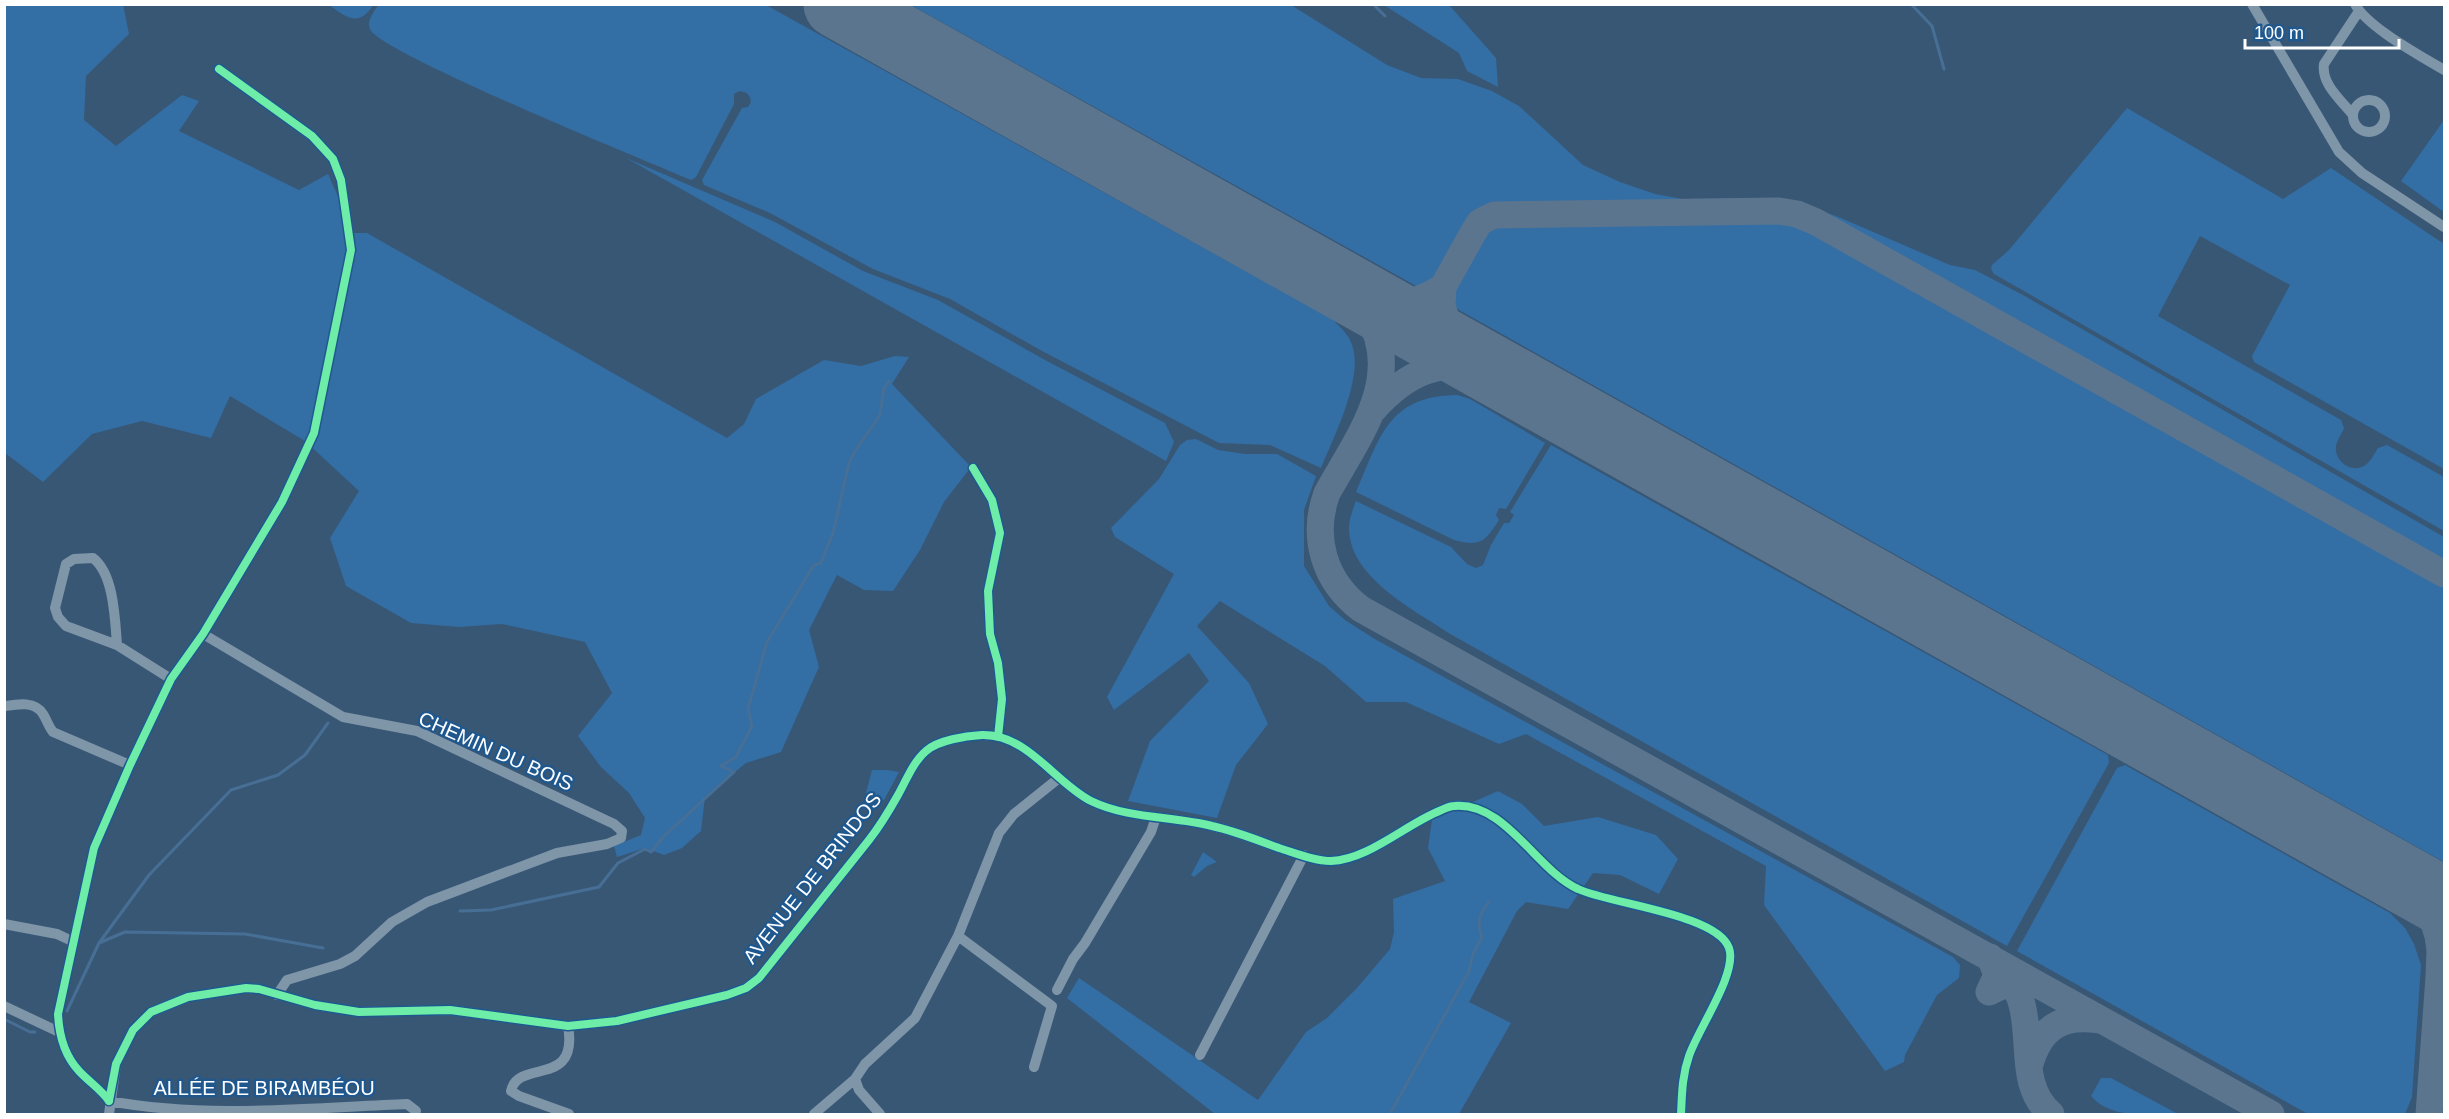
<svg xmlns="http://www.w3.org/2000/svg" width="2449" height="1119" font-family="Arial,sans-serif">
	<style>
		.green { fill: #336ea5 }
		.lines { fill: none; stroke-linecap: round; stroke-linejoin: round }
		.stream { stroke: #476f95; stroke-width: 3 }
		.taxiway { stroke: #5c758e; stroke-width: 27 }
		.runway { stroke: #5c758e; stroke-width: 69 }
		.minor { stroke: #7f95a8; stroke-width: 10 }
		.cycleway-casing { stroke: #1e588f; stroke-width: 11 }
		.cycleway { stroke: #6deda7; stroke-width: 8 }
		.labels { text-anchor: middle; stroke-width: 4.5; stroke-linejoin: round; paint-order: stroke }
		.street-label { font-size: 20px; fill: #fff; stroke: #1e588f }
	</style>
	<rect width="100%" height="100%" fill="#385775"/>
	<path class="green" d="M123,4L129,34L86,76L84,120L116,146L182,95L199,101L179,131L299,190L328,174L340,201L345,233H367L727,438L744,424L756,399L824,360L861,366L895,356L909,357L892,384L971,467L944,502L920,550L893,591L864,590L837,575L809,630L819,667L781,752L746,763L705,797L701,831L682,848L664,855L645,848L617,857L614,846L641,835L645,818L629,793L601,767L578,736L612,693L585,642L502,624L459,627L411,623L346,586L330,538L359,491L305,441L230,396L211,438L142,421L92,434L43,482L5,453V5Z
		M329,5H373C359,28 346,17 329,5Z
		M378,5H766L1332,319C1338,325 1346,332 1350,340C1367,372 1334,436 1321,468L1270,445L1219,443L1042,351L950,299L873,269L770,213L704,185L702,180L742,108L748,107L751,102C750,94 747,92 739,91L734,94V104L696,177L691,180C651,163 378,52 370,29C366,21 374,12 378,5Z
		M911,5H1291L1387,65L1421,78L1458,79L1492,91L1519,106L1583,165L1620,182L1655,194L1683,199L1756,198L1763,205L1493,209C1485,213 1479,216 1473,222C1456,242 1450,288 1418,287Z
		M1384,5H1449L1496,58L1498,87L1467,71L1459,53Z
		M2127,108L2283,199L2331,168L2444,244V469L2254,362L2252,356L2290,285L2200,236L2158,316L2341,420L2344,428C2342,434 2337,440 2336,446C2334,460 2349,472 2362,467C2370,464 2374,454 2378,448L2387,445L2444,477V531L1994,274L1991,269L1992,265L2009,250Z
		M2444,120V212L2401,181Z
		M626,158L775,222L863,271L938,300L1045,360L1165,423L1174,442L1166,461Z
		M1791,201L1836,216L1950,265L1975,270L2023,295L2444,537V567L1816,216L1804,210L1787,206Z
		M1778,216L1792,219L1823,232L2444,580V862L1450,305L1448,291L1453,278L1479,232L1489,222L1514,219Z
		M1457,395L1470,399L1545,443L1506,509L1499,508L1496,515L1499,520C1485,542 1480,547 1454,540L1356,492C1380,438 1387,396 1457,395Z
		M1196,439L1218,450L1245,454H1277L1316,476L1304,510V566L1329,606L1345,620L1373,638L1953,957L1960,965L1959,978L1937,995L1905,1055L1904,1062L1885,1071L1764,905L1766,866L1526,734L1499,744L1406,702H1366L1325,666L1220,601L1197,626L1249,683L1268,724L1236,765L1217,818L1128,801L1150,741L1209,681L1189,653L1114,710L1107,697L1174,574L1115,537L1111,528L1159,479L1180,445L1187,440Z
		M1551,445L2108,755L2109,763L2007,946L1452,635C1416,611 1349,578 1349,528C1349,519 1353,509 1356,501L1451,547L1467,564L1476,568L1483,565L1491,545L1504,523H1509L1514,515L1510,512Z
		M2125,765L2390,913L2405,928L2414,944L2421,965L2412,1097L2405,1114H2308L2017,951L2117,768Z
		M872,770H887L899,772L884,800L866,793Z
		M1498,791L1522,804L1544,826L1598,817L1656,835L1678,859L1659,894L1620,875L1593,873L1568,909L1526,902L1517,911L1469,1002L1511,1023L1459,1114H1215L1067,998L1079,978L1258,1100L1306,1032L1327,1018L1357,988L1390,949L1394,932L1393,899L1445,881L1428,848L1432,820Z
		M1203,852L1217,862L1207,866L1194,877L1191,875Z
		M2101,1078H2111L2178,1114C2148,1115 2111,1119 2091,1096Z"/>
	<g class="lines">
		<path class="stream" d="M1373,4L1385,16
			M1911,4L1932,26L1944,69
			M460,911L491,910L599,887L618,863L645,849L651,852L663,837L734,772L721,766L736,757L752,726L748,709L767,642L814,565L821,563L833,533L849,463L855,451L880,415L884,388L889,381
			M99,943L149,875L231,790L278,775L305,755L328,723
			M67,1011L99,943L125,932L245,934L323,948
			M4,1019L30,1032H35
			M1390,1114L1469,971L1473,954L1482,937C1476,924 1480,912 1489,902"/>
		<path class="taxiway" d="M1334,282C1346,292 1359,301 1367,314C1406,377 1357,439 1327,493C1311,537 1324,581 1361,609L2271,1114
			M1349,289C1386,307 1407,310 1443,287
			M1490,369L1458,345L1449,332L1442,305L1443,287L1473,233L1480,222L1494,215L1779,211L1797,214L1816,222L2444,574
			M1373,410C1406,373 1441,356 1491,372
			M2372,862L2409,887L2421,900L2434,923L2438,936L2440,950L2439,977L2429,1114
			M1990,957L1997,975L1989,992L2016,979H2027
			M1999,966C2008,977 2017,988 2021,1001C2033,1039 2018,1086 2051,1114
			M2030,1064C2040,1028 2062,1014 2099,1020"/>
		<path class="runway" d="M838,4L2444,902"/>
		<path class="minor" d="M2252,4L2339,152L2362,173L2444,227
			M2355,4C2367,27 2421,56 2444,70
			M2353 116a16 16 0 1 1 32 0a16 16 0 1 1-32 0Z
			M2353,115C2341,100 2321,84 2324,64L2359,11
			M973,468L992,500L1000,533L988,591L990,634L998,663L1002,699L998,737
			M203,634L343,717L417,731L614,824L622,831L621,838L607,844L557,853L427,902L392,922L355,956L340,964L287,980L277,995
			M117,645C115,619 114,574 93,558L74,559L66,564L55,608L58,617L66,626L117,645L171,679
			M6,706C18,704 35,701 43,714C47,720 48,726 53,732L130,765
			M4,924L57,934L74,942
			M958,936L1052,1006L1034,1067
			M1057,990L1073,959L1085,943L1151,832L1156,817
			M4,1006L59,1032
			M568,1026C579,1089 518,1058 511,1091L519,1096L569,1114
			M1200,1055L1304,855
			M109,1101C101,1089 89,1082 79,1071C64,1055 59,1035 58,1014L94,848L130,765L171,679L203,634L282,502L314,433L351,250L341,180L333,159L312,136L219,69
			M109,1101C207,1119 309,1108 407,1104L416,1111
			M109,1114L116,1064L133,1030L151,1012L188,997L246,988L259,989L315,1005L359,1012L450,1010L568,1026L617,1021L727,995L746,988L759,978L869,840C880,826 889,811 898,795C906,781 913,762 926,751C938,740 966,736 982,735C1028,734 1054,782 1091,801C1128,819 1172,816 1212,826C1235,831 1257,840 1279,848C1295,853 1314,861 1331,861C1367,860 1404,826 1437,812C1442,810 1449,806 1454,806C1505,801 1537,871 1578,889C1610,904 1717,914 1729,948C1738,973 1698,1029 1689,1056C1682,1076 1682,1094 1681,1114
			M814,1114L855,1079
			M880,1114L859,1090L855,1079L865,1064L915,1018L958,936L999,833L1014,814L1059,778"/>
		<g class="cycleway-casing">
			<path id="cycleway" d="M973,468L992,500L1000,533L988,591L990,634L998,663L1002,699L998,737
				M109,1101L116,1064L133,1030L151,1012L188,997L246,988L259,989L315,1005L359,1012L450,1010L568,1026L617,1021L727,995L746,988L759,978L869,840C880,826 889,811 898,795C906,781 913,762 926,751C938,740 966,736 982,735C1028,734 1054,782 1091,801C1128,819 1172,816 1212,826C1235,831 1257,840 1279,848C1295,853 1314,861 1331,861C1367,860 1404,826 1437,812C1442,810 1449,806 1454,806C1505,801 1537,871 1578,889C1610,904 1717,914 1729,948C1738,973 1698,1029 1689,1056C1682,1076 1682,1094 1681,1114
				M109,1101C101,1089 89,1082 79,1071C64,1055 59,1035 58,1014L94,848L130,765L171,679L203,634L282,502L314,433L351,250L341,180L333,159L312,136L219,69"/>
		</g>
		<use href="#cycleway" class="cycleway"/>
	</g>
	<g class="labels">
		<g class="street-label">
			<text transform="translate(496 751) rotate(24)" y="7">CHEMIN DU BOIS</text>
			<text transform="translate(812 878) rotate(-52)" y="7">AVENUE DE BRINDOS</text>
			<text x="264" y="1095">ALLÉE DE BIRAMBÉOU</text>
		</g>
	</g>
	<rect width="2449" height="1119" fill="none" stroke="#ffffff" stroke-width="12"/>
	<path d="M2245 39v9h154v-9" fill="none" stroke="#ffffff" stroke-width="3"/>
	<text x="2254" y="39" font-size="18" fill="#ffffff" stroke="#1e588f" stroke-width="4.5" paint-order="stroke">100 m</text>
</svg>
